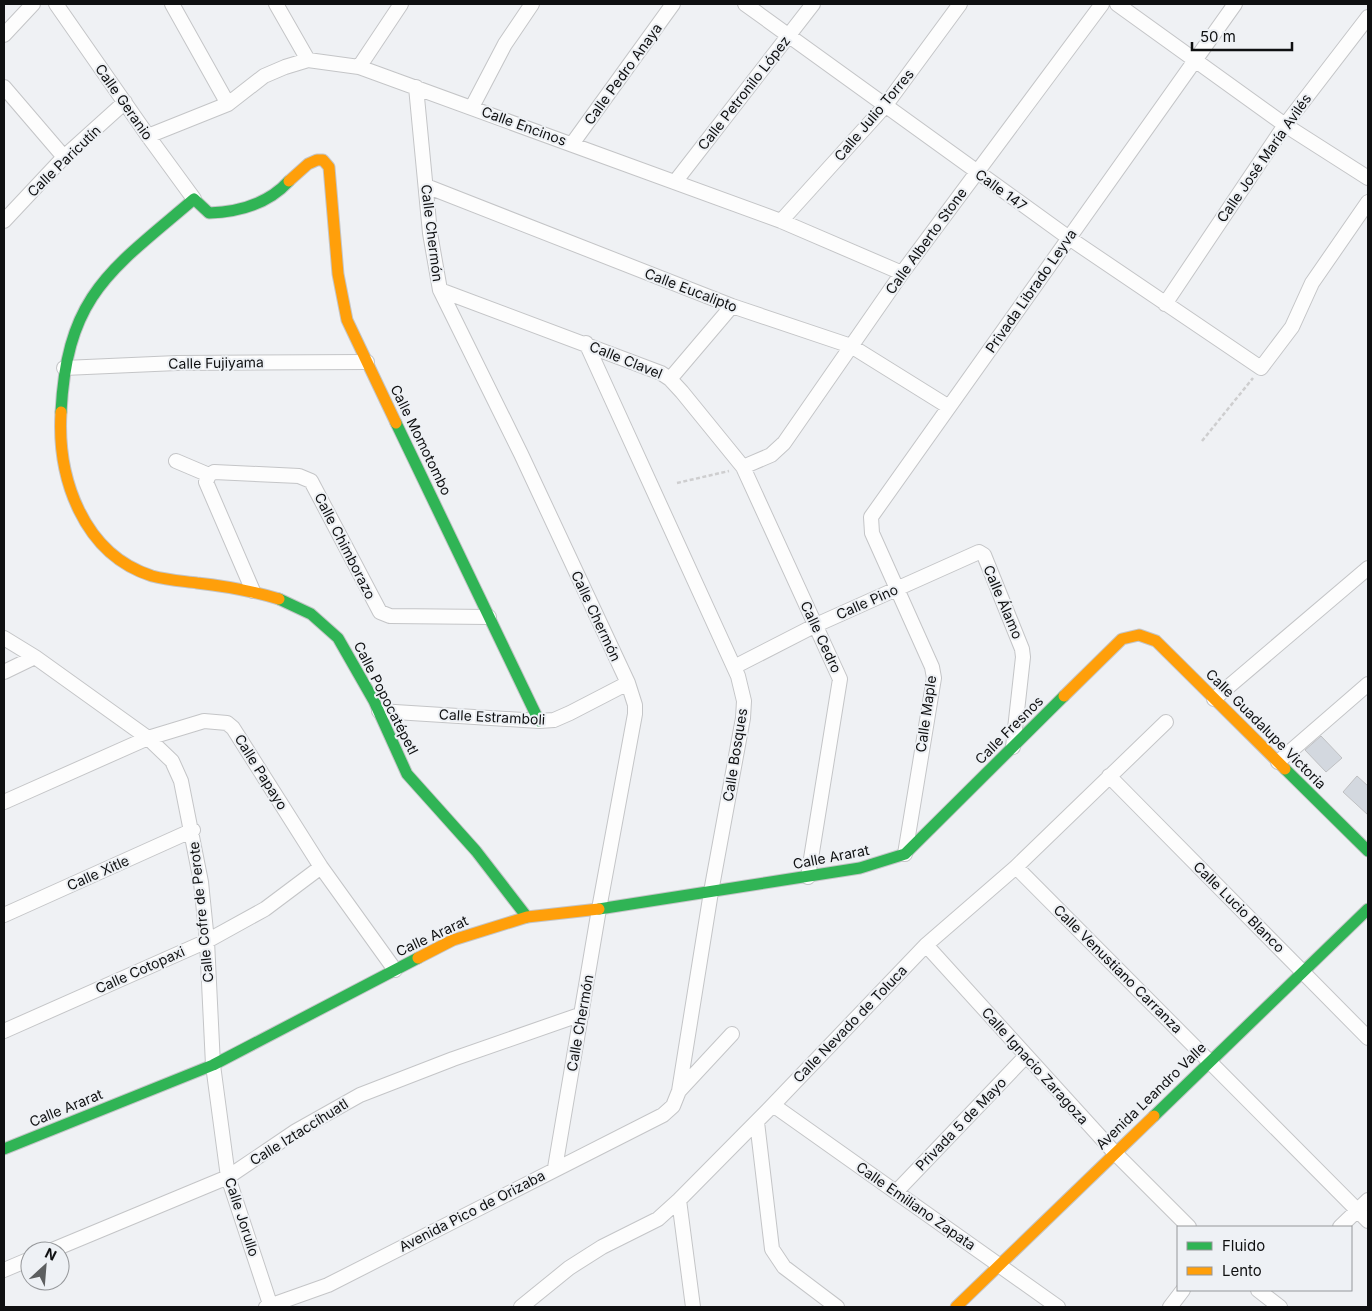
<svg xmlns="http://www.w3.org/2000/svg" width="1372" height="1311" font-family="Inter,sans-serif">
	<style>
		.building { fill: #d3d8df; stroke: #bfc0c2 }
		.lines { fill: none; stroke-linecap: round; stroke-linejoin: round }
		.street-casing { stroke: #c4c5c7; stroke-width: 16 }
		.fast-casing { stroke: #c4c5c7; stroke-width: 13 }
		.slow-casing { stroke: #c4c5c7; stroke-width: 13 }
		.path { stroke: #cececf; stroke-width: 2.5; stroke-dasharray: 4 2.5; stroke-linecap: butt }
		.street { stroke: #fdfdfd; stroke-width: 14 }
		.fast { stroke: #30b455; stroke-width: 11 }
		.slow { stroke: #ff9f0a; stroke-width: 11 }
		.labels { text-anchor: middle; stroke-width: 4; stroke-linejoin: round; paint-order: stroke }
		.street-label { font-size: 14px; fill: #0f1011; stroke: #eef1f5 }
	</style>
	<rect width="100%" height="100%" fill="#eff1f4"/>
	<path class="building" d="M1321,736L1342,758L1326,772L1305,750Z
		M1357,776L1368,786V815L1343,792Z"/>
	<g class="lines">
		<g class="street-casing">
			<path id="street" d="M56,4L148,136L194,199
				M172,4L228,104
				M276,4L308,60
				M745,4L1069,238L1261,368L1292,327L1312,283L1368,202
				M1117,4L1285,125L1368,178
				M4,35L33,4
				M359,67L401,4
				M4,87L64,157
				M416,87L430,233L440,290L521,454L628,683L635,705V714L599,909L555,1168
				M472,107L505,44L532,4
				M148,136L228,104L264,76L285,67L308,60L359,67L781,221L902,273
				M572,144L673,4
				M675,182L813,4
				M426,186L732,306L851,346L949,407
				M4,221L64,157L125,102
				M781,221L885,106L960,4
				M440,290L661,373L670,379L682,392L743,467L840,679L808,877
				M1165,304L1285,125L1368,17
				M64,368L177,363L367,362
				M670,379L732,306
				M176,461L209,475
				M743,467L771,455L784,443L902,273L1102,4
				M253,591L206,482L209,475L214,472L299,476L311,481L380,612L390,616L489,617
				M4,638L35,657L148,738L172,761L181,781L201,882L207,941L213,1065L228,1177L271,1307
				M734,667L816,625L979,552L984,555L1022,649L1023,657L1013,747
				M4,672L35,657
				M1214,699L1368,568
				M379,711L539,721L554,720L570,713L628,683
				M1278,762L1368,684
				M1109,776L1368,1038
				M4,802L148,738L204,721L227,723L233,728L321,867L395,970
				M905,854L934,678L932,667L872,533L871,517L1235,4
				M1016,867L1368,1221
				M4,915L193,830
				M926,945L1114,1152L1189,1227
				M4,1031L207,941L265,909L321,867
				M679,1091L732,1034
				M773,1105L1058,1307
				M757,1122L772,1249L784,1267L837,1307
				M896,1192L1026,1056
				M679,1200L693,1307
				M1340,1227L1368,1200
				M50,1251L228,1177L296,1131L360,1095L453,1059L582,1014
				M4,1270L30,1259
				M1258,1290L1280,1307
				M266,1307L328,1285L663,1115L673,1106L679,1091L711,892L743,718L744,701L738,676L586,343
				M521,1307L569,1268L602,1247L658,1219L679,1200L773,1105L926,945L1016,867L1166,722
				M1170,1307L1183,1290"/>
		</g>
		<g class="fast-casing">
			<path id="fast" d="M61,412C67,294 111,270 194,199L209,213C239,212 268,204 289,181
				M396,423L539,721
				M279,599L311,614L338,638L374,701L407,774L476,851L527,917
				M1285,769L1368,851
				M599,909L860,868L905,854L1064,696
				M1154,1116L1368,909
				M4,1149L213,1065L418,958"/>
		</g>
		<g class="slow-casing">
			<path id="slow" d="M289,181L308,164L317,160H323L329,167L338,274L347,320L396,423
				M61,412C57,478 83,554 152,576C167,580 182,581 197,583C225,586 252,591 279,599
				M1064,696L1122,639L1139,635L1156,641L1285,769
				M418,958L453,940L527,917L599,909
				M956,1307L1154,1116"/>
		</g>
		<path class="path" d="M1202,441L1253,378
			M677,483L729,471"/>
		<use href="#street" class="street"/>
		<use href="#fast" class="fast"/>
		<use href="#slow" class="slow"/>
	</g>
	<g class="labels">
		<g class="street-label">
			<text transform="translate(623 74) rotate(-54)" y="5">Calle Pedro Anaya</text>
			<text transform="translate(744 93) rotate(-52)" y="5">Calle Petronilo López</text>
			<text transform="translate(124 102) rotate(55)" y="5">Calle Geranio</text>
			<text transform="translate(874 115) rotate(-50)" y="5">Calle Julio Torres</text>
			<text transform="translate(524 126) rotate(20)" y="5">Calle Encinos</text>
			<text transform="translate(1264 158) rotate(-55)" y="5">Calle José María Avilés</text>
			<text transform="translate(64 161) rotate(-44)" y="5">Calle Paricutín</text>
			<text transform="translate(1001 190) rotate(36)" y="5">Calle 147</text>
			<text transform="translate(432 233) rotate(83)" y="5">Calle Chermón</text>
			<text transform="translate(926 241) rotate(-54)" y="5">Calle Alberto Stone</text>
			<text transform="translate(691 290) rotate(21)" y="5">Calle Eucalipto</text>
			<text transform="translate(1031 291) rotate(-55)" y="5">Privada Librado Leyva</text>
			<text transform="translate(626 360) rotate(22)" y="5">Calle Clavel</text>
			<text transform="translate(216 363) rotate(-1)" y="5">Calle Fujiyama</text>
			<text transform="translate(421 440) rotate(64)" y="5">Calle Momotombo</text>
			<text transform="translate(345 546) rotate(63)" y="5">Calle Chimborazo</text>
			<text transform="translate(867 602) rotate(-24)" y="5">Calle Pino</text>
			<text transform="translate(1003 602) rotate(67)" y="5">Calle Álamo</text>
			<text transform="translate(596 616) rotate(65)" y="5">Calle Chermón</text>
			<text transform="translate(821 637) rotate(65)" y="5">Calle Cedro</text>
			<text transform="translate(386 698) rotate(63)" y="5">Calle Popocatépetl</text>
			<text transform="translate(926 714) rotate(-82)" y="5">Calle Maple</text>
			<text transform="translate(492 717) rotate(3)" y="5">Calle Estramboli</text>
			<text transform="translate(1266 729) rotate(45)" y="5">Calle Guadalupe Victoria</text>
			<text transform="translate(1009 730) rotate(-45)" y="5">Calle Fresnos</text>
			<text transform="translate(735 755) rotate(-81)" y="5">Calle Bosques</text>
			<text transform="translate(261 772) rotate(58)" y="5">Calle Papayo</text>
			<text transform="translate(831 857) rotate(-11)" y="5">Calle Ararat</text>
			<text transform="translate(98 873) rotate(-24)" y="5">Calle Xitle</text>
			<text transform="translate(1239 907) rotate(45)" y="5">Calle Lucio Blanco</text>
			<text transform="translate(201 912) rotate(-96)" y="5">Calle Cofre de Perote</text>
			<text transform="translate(432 936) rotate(-25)" y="5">Calle Ararat</text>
			<text transform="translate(1118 969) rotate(45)" y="5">Calle Venustiano Carranza</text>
			<text transform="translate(140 970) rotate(-24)" y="5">Calle Cotopaxi</text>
			<text transform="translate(580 1023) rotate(-80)" y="5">Calle Chermón</text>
			<text transform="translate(850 1024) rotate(-46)" y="5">Calle Nevado de Toluca</text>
			<text transform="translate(1035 1066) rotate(48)" y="5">Calle Ignacio Zaragoza</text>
			<text transform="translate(1151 1096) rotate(-44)" y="5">Avenida Leandro Valle</text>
			<text transform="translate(66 1108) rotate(-22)" y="5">Calle Ararat</text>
			<text transform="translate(961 1124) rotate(-46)" y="5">Privada 5 de Mayo</text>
			<text transform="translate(299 1132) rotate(-32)" y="5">Calle Iztaccíhuatl</text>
			<text transform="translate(916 1206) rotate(35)" y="5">Calle Emiliano Zapata</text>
			<text transform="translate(472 1211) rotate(-27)" y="5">Avenida Pico de Orizaba</text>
			<text transform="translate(242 1217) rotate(72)" y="5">Calle Jorullo</text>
		</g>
	</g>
	<rect width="1372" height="1311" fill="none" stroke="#0f1011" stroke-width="10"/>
	<rect x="1177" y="1226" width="175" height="65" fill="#eef1f5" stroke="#95979a"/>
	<rect x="1187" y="1242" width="25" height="8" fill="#30b455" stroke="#95979a"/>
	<text x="1222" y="1251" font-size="15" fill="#0f1011">Fluido</text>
	<rect x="1187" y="1267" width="25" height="8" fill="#ff9f0a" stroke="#95979a"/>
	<text x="1222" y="1276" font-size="15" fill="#0f1011">Lento</text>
	<g transform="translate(45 1266) rotate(26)"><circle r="24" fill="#eef1f5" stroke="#95979a"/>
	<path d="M0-4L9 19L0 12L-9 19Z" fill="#5d5f60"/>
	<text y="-8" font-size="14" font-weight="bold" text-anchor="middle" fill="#0f1011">N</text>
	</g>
	<path d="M1192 42v8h100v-8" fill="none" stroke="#0f1011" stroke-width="2.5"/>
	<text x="1200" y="42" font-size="15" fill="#0f1011" stroke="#eef1f5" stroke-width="4" paint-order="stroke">50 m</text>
</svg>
